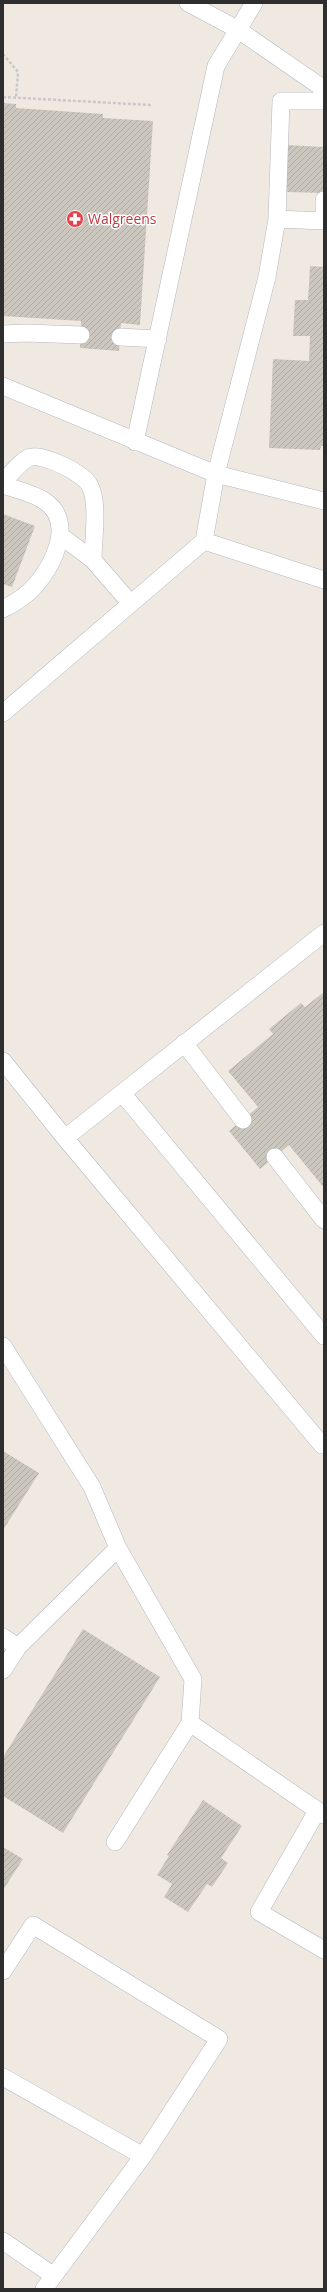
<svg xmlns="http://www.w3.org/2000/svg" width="327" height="2292" font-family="'Open Sans',sans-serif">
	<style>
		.building { fill: url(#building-hatch) }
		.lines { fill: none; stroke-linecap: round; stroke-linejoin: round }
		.service-casing { stroke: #b4b7c1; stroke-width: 18 }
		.path { stroke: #c9c9c9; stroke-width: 2.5; stroke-dasharray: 3 2; stroke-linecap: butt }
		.service { stroke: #fff; stroke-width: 17 }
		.labels { text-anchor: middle; stroke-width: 3; stroke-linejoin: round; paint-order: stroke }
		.health-label { font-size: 14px; fill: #be3a42; stroke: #fff; text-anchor: start }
	</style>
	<defs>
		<pattern id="building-hatch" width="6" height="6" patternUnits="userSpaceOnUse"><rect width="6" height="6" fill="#cbc7bf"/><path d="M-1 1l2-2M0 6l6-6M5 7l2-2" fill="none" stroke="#afaba4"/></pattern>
	</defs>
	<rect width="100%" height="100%" fill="#efe9e1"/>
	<path class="building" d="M3,103L16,104V108L103,114V118L153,121L140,325L121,323L119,351L80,348L81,321L3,316Z
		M287,145L324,147V193L285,192Z
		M310,266L324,267V446H321L320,450L269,448L273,359L309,361L310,336H293L295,300H308Z
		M3,514L35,526L12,587L3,584Z
		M324,992V1188L289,1145L260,1169L229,1131L258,1107L228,1071L273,1034L269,1029L301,1003L305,1007Z
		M3,1451L39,1473L3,1530Z
		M83,1629L160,1677L63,1833L3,1796V1757Z
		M203,1800L242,1826L221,1858L228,1863L212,1887L207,1884L188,1912L164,1897L172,1884L157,1875L169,1856L167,1855Z
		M3,1847L23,1859L3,1890Z"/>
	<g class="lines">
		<g class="service-casing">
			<path id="service" d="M188,3L237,29L324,89
				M277,219L324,221
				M324,221V200
				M3,334L27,333L81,335
				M120,337L158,339
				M3,386L216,474L324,501
				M135,442L216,66L254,3
				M3,482C10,475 21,460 31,457C44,454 84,473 90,486C99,504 93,540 93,560
				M3,485C17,490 34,493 46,502C75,523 53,565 35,586C26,596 15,603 3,609
				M61,536L93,560L131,604
				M204,541L216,474L267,277L277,219L281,101H324
				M3,713L204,541L324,580
				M184,1043L243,1120
				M3,1061L65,1138L322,1445L324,1443
				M122,1093L324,933
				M65,1138L122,1093L324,1336
				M275,1157L324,1220
				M3,1346L92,1487L118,1548L193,1679L190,1723L115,1842
				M3,1637L18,1647
				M3,1670L18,1647L118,1548
				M190,1723L324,1815
				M317,1811L259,1912L324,1950
				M3,1971L33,1925L219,2039L143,2156
				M3,2077L143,2156L44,2289
				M3,2241L54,2276"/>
		</g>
		<path class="path" d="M3,54L18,72L16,98
			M3,97L151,105"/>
		<use href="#service" class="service"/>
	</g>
	<defs>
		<g id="pharmacy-disc" transform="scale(0.9)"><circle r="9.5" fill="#e0444e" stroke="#fff"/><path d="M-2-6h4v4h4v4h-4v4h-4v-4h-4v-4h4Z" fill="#fff"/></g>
	</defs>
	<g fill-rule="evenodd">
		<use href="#pharmacy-disc" x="75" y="219"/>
	</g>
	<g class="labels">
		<g class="health-label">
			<text x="88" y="224">Walgreens</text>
		</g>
	</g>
	<rect width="327" height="2292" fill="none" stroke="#2e2e2e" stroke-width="8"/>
</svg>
